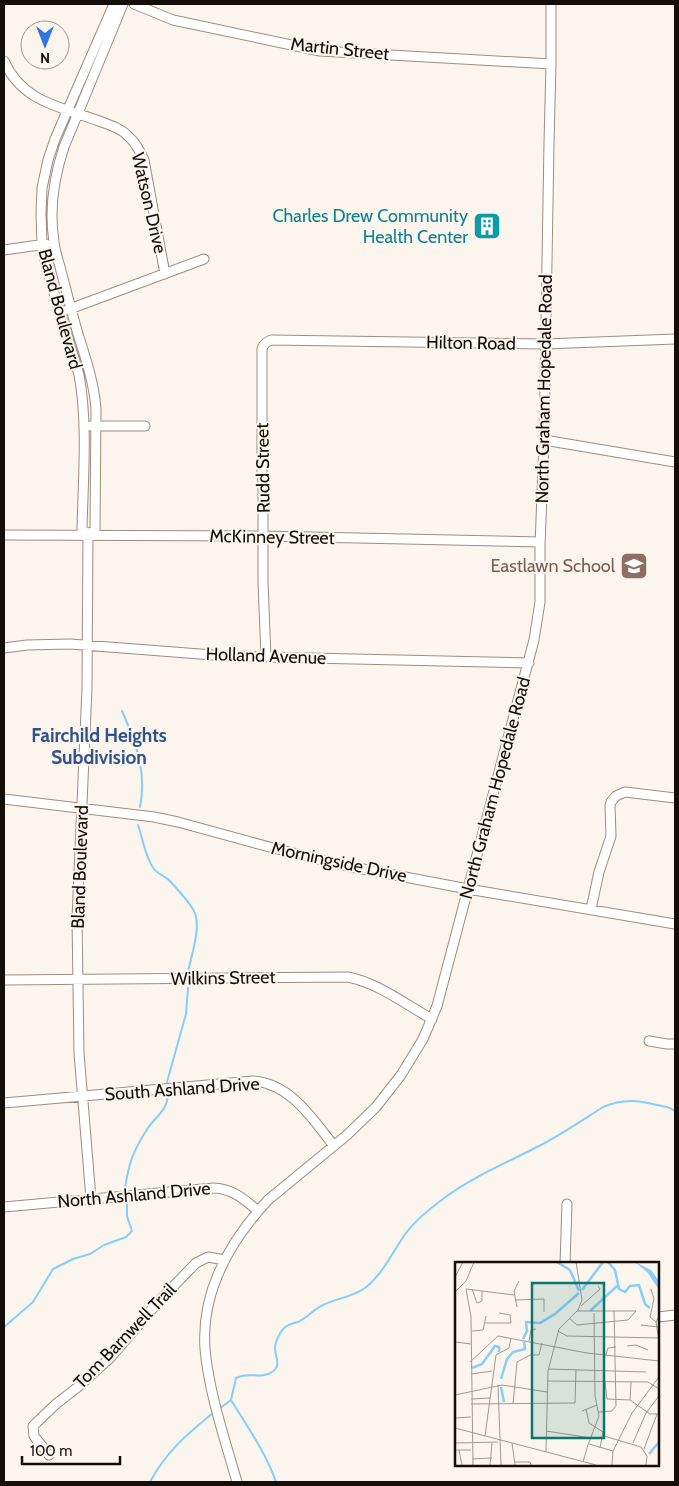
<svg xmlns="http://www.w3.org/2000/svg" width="679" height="1486" font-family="Cabin,sans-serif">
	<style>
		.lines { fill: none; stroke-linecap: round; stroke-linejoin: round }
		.stream { stroke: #86cefb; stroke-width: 2 }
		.minor-casing { stroke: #9d8d7e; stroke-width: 11 }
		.minor { stroke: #fff; stroke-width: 9 }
		.labels { text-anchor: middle; stroke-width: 4; stroke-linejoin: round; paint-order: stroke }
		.street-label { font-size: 18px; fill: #140e09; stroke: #fcf5ee }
		.culture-label { font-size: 18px; fill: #0d838f; stroke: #fcf5ee; text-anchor: end }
		.education-label { font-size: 18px; fill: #785e54; stroke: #fcf5ee; text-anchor: end }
		.neighbourhood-label { font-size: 19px; font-weight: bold; fill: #31538b; stroke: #fcf5ee }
		.inset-river { fill: none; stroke: #86cefb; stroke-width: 2.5 }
		.inset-road { fill: none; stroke: #9f9992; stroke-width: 1 }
		.view { fill: #0f766e; fill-opacity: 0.15; stroke: #0f766e; stroke-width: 2.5 }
		.inset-edge { fill: none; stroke: #140e09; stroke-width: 2.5 }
	</style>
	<rect width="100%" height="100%" fill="#fcf5ee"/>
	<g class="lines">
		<path class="stream" d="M122,711C136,743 147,772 140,807
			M138,825C143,839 145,857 154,869C158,874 165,876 170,881C178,890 188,900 194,911C202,926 191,956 188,972
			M167,1082L186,1014L188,988
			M125,1189C128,1166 133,1151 146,1131C154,1117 167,1112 168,1095
			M4,1327L33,1302L53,1269L73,1259L90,1254L104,1245L126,1237L132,1231L127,1216V1204
			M231,1400L236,1378C249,1371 261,1380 272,1372C282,1366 275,1357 275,1348C275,1342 280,1332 284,1328C289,1323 292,1324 298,1322C307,1318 314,1309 323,1305C337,1298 353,1297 365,1288C383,1274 393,1251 406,1233C415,1221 427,1211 439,1202C468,1179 502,1165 535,1148C558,1137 581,1121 603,1107C628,1096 645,1102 670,1108L675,1111
			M231,1400C247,1426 266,1453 276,1482
			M219,1409L231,1400
			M150,1482C166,1452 187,1434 213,1413"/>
		<g class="minor-casing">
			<path id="minor" d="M134,4L173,20L320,51L551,64
				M4,61C22,102 61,107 99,121C110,125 121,128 129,137C136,143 140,151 144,160L165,274
				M4,250L46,244
				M67,310L204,259
				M91,426H145
				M544,440L675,462
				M88,534L87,688L77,919L79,1053L91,1199
				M88,534L82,530C83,480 88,423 79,375L47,270L42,245L41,213L42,188L48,160L55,139L114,4
				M88,534L95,530L96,409C94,383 86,359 78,334C72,313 67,293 61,271C59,262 55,252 54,242C49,210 54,177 64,147L123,4
				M4,535L263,536L540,542
				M4,648L27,645L70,644L226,656L529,663
				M266,657L263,582V484L262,474V349C263,344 266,342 271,340L545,344L675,339
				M4,799L154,817L178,822L273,848L342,865L468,889L675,924
				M591,909L599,872L611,836L610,806L611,802L616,796L625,792L675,798
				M4,980L348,977C378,983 405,1004 432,1019
				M649,1041L667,1044H675
				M4,1103L253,1081C291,1084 312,1118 334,1146
				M4,1207L214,1188C233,1189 244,1199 258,1211
				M565,1264L567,1204
				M658,1317L675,1315
				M49,1455L34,1436L33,1426L56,1404L78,1387L110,1358L160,1300L196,1263L208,1257L225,1260
				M237,1482C225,1440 209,1393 205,1349C201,1292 230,1241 268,1200L347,1135L376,1107L401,1075L423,1039L437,1006L451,953L534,640L540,602V546L544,440L549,143L551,64V4"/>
		</g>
		<use href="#minor" class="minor"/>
	</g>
	<defs>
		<g id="building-square" transform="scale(1.4375)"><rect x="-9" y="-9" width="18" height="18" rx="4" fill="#0f9aa8" stroke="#fcf5ee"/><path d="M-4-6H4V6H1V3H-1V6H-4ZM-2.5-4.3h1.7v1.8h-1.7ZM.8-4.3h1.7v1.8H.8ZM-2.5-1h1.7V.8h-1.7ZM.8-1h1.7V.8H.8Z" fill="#fff"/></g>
		<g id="school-square" transform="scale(1.4375)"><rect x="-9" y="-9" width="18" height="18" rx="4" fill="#8d6e63" stroke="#fcf5ee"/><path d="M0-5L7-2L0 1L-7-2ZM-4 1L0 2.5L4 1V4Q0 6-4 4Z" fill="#fff"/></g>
	</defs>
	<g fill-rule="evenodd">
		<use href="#building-square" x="487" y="226"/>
		<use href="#school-square" x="634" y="566"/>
	</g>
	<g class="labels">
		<g class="street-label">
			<text transform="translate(340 49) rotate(6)" y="6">Martin Street</text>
			<text transform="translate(149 203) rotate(77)" y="6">Watson Drive</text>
			<text transform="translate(60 309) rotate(75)" y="6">Bland Boulevard</text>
			<text transform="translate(471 343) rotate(1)" y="6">Hilton Road</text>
			<text transform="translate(544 389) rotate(-89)" y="6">North Graham Hopedale Road</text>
			<text transform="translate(263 468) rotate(-91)" y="6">Rudd Street</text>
			<text transform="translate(272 537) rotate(1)" y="6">McKinney Street</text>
			<text transform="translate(266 656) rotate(2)" y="6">Holland Avenue</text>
			<text transform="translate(495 788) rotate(-75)" y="6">North Graham Hopedale Road</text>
			<text transform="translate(339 862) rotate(12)" y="6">Morningside Drive</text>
			<text transform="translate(80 867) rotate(-88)" y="6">Bland Boulevard</text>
			<text transform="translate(223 978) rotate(-1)" y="6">Wilkins Street</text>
			<text transform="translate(182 1089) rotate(-4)" y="6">South Ashland Drive</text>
			<text transform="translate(134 1195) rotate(-5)" y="6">North Ashland Drive</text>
			<text transform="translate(125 1336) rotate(-46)" y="6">Tom Barnwell Trail</text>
		</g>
		<g class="culture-label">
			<text x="468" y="222">Charles Drew Community<tspan x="468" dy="21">Health Center</tspan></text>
		</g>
		<g class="education-label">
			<text x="615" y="572">Eastlawn School</text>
		</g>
		<g class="neighbourhood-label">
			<text x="99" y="742">Fairchild Heights<tspan x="99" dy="22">Subdivision</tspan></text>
		</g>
	</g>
	<g transform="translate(455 1262)">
		<rect width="204" height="204" fill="#fcf5ee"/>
		<path d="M180,0L196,8L204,19V28L193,11Z" fill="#86cefb"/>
		<path class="inset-river" d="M102,0L115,8L124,29M153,0L160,8L164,27L170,30L175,24L184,23L190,42L195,46M127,28L148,0M135,49L162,24M68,77L72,69L71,60L85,61L100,52L124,31M17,106L27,102L40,84L44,85V90M46,117L52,97L58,90L70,87L69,80M46,125L49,140M194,192L204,180"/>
		<path class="inset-road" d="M0,15L8,0M11,27L16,55L18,203M11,27L59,33M17,27L22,41L27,39V29M196,27L199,37L195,55L201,60M0,30L11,19L19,0M60,38L89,37V50M126,44L145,27L143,24M62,45L59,29L64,19M204,54L201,60L204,79M114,56L122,63L173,58L181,49H122M30,61H56L55,53L44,51M186,63L203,65M17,69L28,68L31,54M103,69L112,74L204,76M74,79L76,68L81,67M0,80L16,82M172,84L181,83L193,88M151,93L153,86L161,85M15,100L43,74L132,91L204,99M93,107L191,110M16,112L37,109M92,119L193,120L204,127M150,120L152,137L175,138L195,152H204M43,123L46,203M0,133L47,123L92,130M16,137L35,136M175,138L176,120M16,142L120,141L121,107M58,142L62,100L75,93H84L87,81M131,147L134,161L148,170L145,186M127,149L142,143M144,150L157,149L161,144L159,49M0,156L16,155M0,166L141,203M91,169L136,176M30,174L41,93L54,86L56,76M149,174L186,185L192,194L191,203M0,181L43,180M57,181L60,203M178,181L191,151L204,134M134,182L158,189M133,183L144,154L140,134L139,51M189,187L202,152M0,188H16M4,188L7,203M91,190L93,109L104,67L123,48L127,38L121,0M17,197L37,196M59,200H75L76,203M128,200L133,183M35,203L37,181M157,203L158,189L177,151L204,115"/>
		<path class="view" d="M77,21H149V176H77Z"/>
		<rect width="204" height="204" class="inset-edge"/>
	</g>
	<rect width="679" height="1486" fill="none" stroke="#140e09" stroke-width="10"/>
	<g transform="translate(45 45) rotate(180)"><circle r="24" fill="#fcf5ee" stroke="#9f9992"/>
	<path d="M0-4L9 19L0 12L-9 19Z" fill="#3275e2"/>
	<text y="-8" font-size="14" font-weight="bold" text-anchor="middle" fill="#140e09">N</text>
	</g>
	<path d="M22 1456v8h98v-8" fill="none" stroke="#140e09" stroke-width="2.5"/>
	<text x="30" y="1456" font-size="15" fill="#140e09" stroke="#fcf5ee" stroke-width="4" paint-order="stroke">100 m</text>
</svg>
